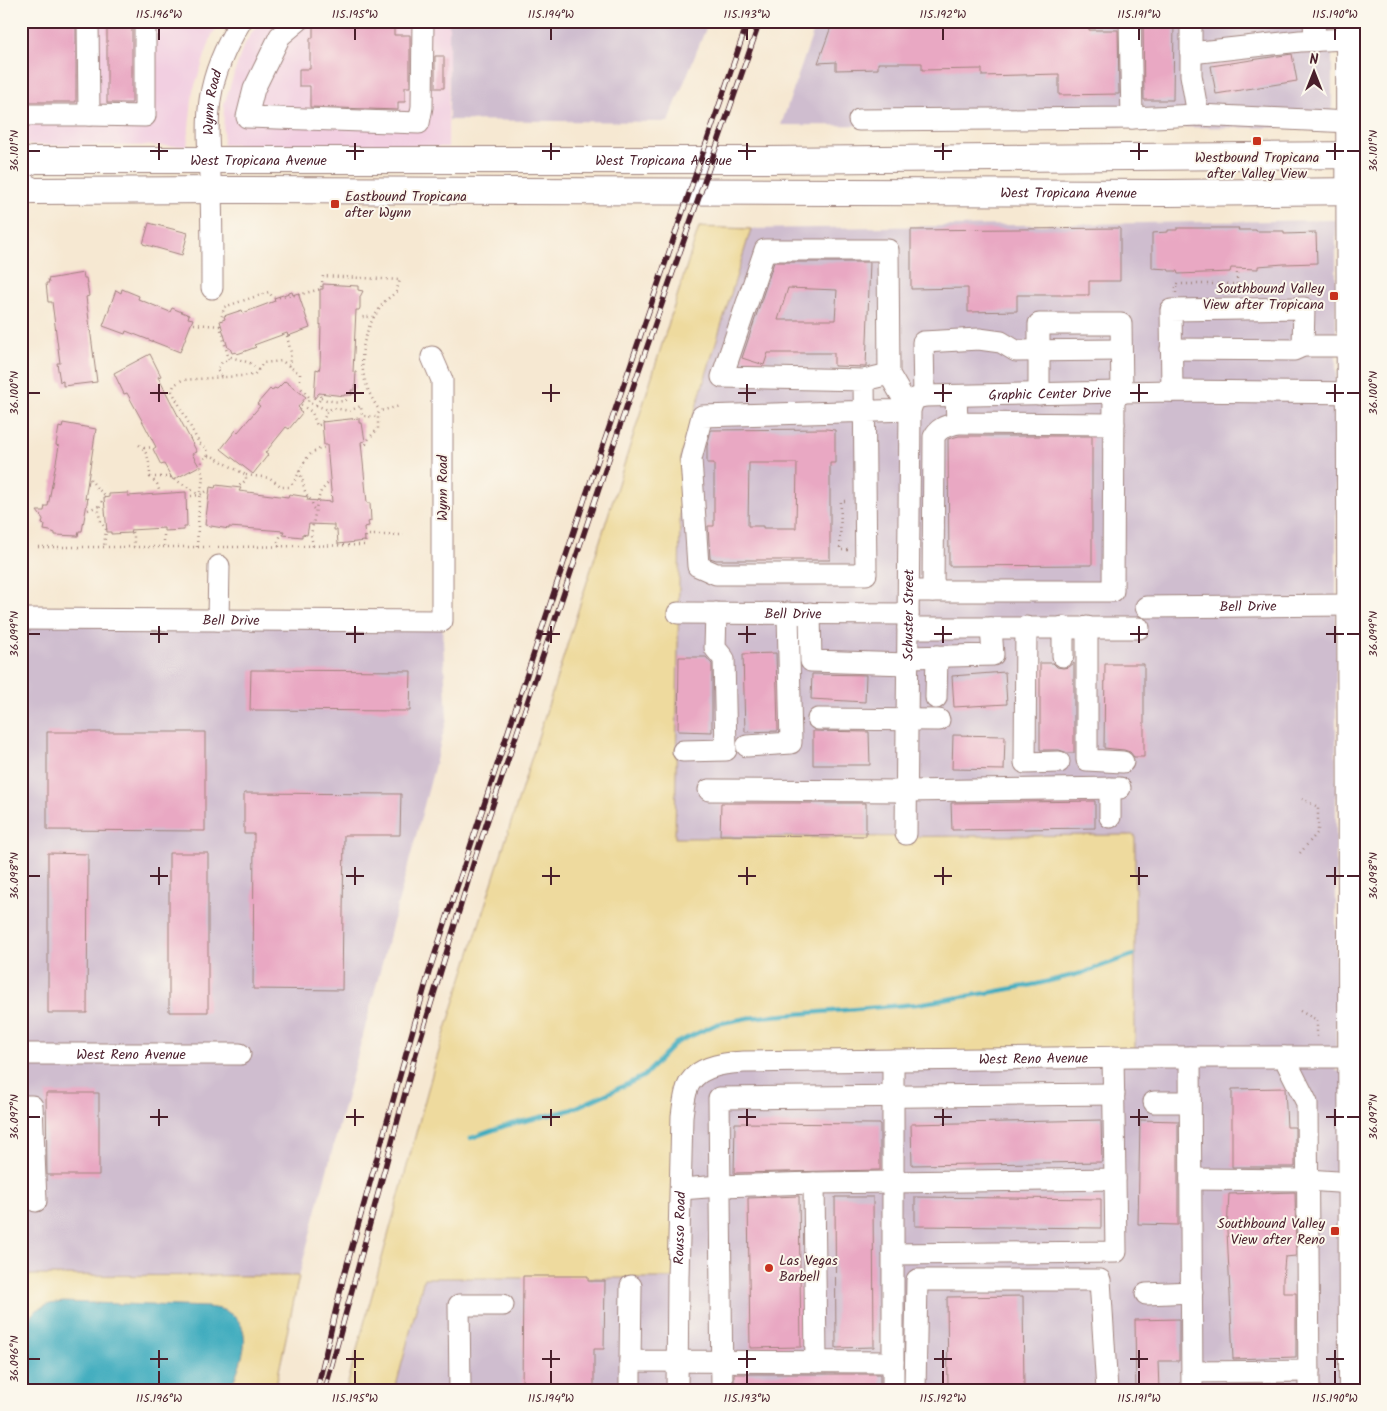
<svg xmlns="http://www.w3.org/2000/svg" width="1387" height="1411" font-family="Kalam,sans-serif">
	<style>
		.built { fill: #f2cfe1 }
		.industrial { fill: #cfbdcf }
		.sand { fill: #eeda9e; stroke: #9c7c64 }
		.water { fill: #3eabbe; stroke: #446574 }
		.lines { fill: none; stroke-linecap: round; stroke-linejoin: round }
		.stream { stroke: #3eabbe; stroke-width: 4.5 }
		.building { fill: #e9a8c3; fill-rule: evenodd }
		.minor-casing { stroke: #a0847e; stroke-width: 23 }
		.major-casing { stroke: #a0847e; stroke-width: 28 }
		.path { stroke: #a0847e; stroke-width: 2.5; stroke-dasharray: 1 4; stroke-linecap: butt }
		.minor { stroke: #fff; stroke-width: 21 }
		.major { stroke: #fff; stroke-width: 26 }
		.rail-casing { stroke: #4a1f2b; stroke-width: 5.5 }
		.rail { stroke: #fbf7ec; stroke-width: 4; stroke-dasharray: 11; stroke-linecap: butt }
		.ticks { fill: none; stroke: #4a1f2b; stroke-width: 2 }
		.poi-dot { fill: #c8321e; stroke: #fbf7ec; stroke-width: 2 }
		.labels { text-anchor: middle; stroke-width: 4; stroke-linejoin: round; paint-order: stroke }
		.street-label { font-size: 14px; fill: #4a1f2b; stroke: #fbf7ec }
		.poi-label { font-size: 14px; fill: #4a1f2b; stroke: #fbf7ec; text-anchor: start }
		.neatline { fill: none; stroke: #4a1f2b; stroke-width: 2 }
		.ticks-label { font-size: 12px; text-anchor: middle; fill: #4a1f2b }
	</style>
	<rect width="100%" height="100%" fill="#fbf7ec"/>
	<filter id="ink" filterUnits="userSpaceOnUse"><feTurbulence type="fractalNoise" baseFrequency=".02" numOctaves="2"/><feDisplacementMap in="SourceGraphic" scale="10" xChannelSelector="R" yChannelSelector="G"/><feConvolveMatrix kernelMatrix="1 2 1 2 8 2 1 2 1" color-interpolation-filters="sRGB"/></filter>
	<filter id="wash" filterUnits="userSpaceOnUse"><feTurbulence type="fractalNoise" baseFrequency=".0096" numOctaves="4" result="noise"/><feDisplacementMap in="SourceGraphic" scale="20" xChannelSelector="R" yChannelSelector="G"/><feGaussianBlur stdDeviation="1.12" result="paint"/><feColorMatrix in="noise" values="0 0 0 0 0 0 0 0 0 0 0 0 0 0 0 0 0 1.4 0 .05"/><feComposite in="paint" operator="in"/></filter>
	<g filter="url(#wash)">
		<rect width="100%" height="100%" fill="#f6e8d2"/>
		<path class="built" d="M21,21H221L212,35L193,91L187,146L21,145Z
			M259,21H449L448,147L223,145L224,104L243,47Z"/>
		<path class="industrial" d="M449,21H709L668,122L449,120Z
			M817,21H1332V128L781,125Z
			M1336,220V1071H1366V1390H395L424,1278H678L682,1116L702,1071L1135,1019V835L675,839L681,456L751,229Z
			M21,619L442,621L447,719L299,1276L21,1275Z"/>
		<path class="sand" d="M699,227L751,229L681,456L675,838L1135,835V1057L744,1062L692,1080L678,1278H424L395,1390H346L434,1067Z
			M21,1275L299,1276L275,1390H21Z"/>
		<path class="water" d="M63,1302L208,1307C212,1308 219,1308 223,1310C260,1325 240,1364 230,1390H21C21,1362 13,1316 47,1305C52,1303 58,1303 63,1302Z"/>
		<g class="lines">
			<path class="stream" d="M471,1138L508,1125L570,1110L615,1090L644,1076L676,1043L717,1024L747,1018L917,1004L993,992L1037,984L1082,973L1133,955"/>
		</g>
		<g id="blocks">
			<path class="building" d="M21,21H76V102H21Z
				M107,21H132V103H107Z
				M327,21H394V35H410V87H405V102H398V110L310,107V86H299V69H310V38H313V23H327Z
				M833,21H1089V30H1118L1119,94L1059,95V74L982,76V69L922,70V63H878V69L836,70V62L818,63Z
				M1143,21H1174L1173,100H1144Z
				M1292,54L1297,81L1216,94L1211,66Z
				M435,56H444V88H435Z
				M149,223L188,233L182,255L143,244Z
				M1120,228V281H1089V295H1017V311L968,312V288L911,289V230Z
				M1177,228H1239L1238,230H1256V231H1284V234L1316,233L1317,263L1284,264L1258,266V269L1231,268L1230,272L1178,274L1177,271H1169L1168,269L1152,268V233L1168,232V230H1177Z
				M774,262H870L866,367L834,366V353H768L764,365L742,358ZM788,288L837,290L835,320H778Z
				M83,273L84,278H86L89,296L86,297L97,382L63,386V381L60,382L57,363H60L52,302H48L46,283H49L48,279Z
				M323,284L358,286V290L363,291L360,297V308L359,310H356L353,372H356L355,390H351L352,395H344V396L319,393L314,399L316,369L319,370L320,366L321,324L320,325V289H323Z
				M122,289L139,296L138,299L170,312L172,308L189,315L188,318L193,319L180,352L126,331L125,334L103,326L116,290L121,293Z
				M292,292L293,295L298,293L310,328L288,336L287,333L254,345L256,347L243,352L237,354L236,352L232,353L230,348H228L220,321L225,319L224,316L242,310L243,313L275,301L274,298Z
				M150,354L161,376L158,377L197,452L192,454L199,466L173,480L164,464L161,465L153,449L156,447L145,426L127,393L124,394L114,373Z
				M285,381L306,397L298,407L300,409L299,411L302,413L289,429L286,427L265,453L268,455L253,474L221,449L236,430L238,432L260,406L257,404L270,389L272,391L274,388L277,389Z
				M359,418V423H362L365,441L361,442L367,503H370L371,521L368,522L369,526L364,527L365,541L338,544L337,530H334V525L309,524L307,535L302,534V537L283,535L284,531L229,527V529L205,525L210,487L215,488L216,485L241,488L239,491L288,497L289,494L295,495L308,497L307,500L332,502L327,445H324L322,422Z
				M63,423L96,429L85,499L88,498L82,531H79L78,536L55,535V533L50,531L44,530L45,525L42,524L43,519L37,511H44L45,506H48L59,446L56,445L59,427L62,428Z
				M826,429L835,430V463H830V560H716L710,558L708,526H714V463H707V446L711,430ZM749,463H797L796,528H763V526H748Z
				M959,436H1092V565L949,566L948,439Z
				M186,492L187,527H184V530L164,531V528L130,530L131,533L111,534V532H107L104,498L109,497V494L128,493V496Z
				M776,653L778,731L745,732L743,654Z
				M679,657H706L712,664V732L678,731Z
				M1040,663H1053L1057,667L1063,668L1069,667L1074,663V753H1068L1059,750H1040Z
				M1105,664H1144V757H1134L1130,752L1124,750L1104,748Z
				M251,670L411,671L410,711L250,710Z
				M1005,672L1007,704L954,707L952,676Z
				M812,674L866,675L865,702L811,699Z
				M813,731L869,732L870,765H813Z
				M47,732H205V831L47,830Z
				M953,735L1005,736L1004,770L952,769Z
				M244,793L401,794L400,835H344L342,990L253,989L254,834H244Z
				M1095,801V828L952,830L951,803Z
				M721,803H866V836L720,835Z
				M48,853L88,854L87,1013H48Z
				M169,853H208V1012H169Z
				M1285,1088L1287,1127H1295V1167H1232V1089Z
				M46,1093H99V1175H47Z
				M1101,1120L1102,1162L912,1165L911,1124Z
				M1140,1120L1178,1121V1225L1138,1224Z
				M735,1123L880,1124V1170L734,1173Z
				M1295,1192L1296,1256L1285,1257L1283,1279V1293H1296V1357L1233,1359L1227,1230L1229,1194Z
				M799,1196L801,1347L750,1348L748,1198Z
				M835,1197H873L874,1347L836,1348Z
				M915,1197L1101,1199V1228L915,1226Z
				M523,1276H588V1281H605L604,1349H594V1390H522Z
				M1023,1296L1024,1390H948L947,1297Z
				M1179,1319V1361H1158L1159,1390H1136L1135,1320Z
				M734,1374H880V1390H734Z"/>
		</g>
	</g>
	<g filter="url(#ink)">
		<use href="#blocks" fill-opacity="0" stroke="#a0847e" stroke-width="1"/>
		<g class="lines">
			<g class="minor-casing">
				<g id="minor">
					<path d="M88,21L89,115L145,116V21"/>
					<path d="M298,21L280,36L278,40L254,89L247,117L419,123L422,107L423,21"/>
					<path d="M1130,21L1132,118"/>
					<path d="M1191,21V75L1198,115L1350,122"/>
					<path d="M1314,21L1315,41"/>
					<path d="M1191,53L1300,41L1349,39"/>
					<path d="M21,115H89"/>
					<path d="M859,120L1132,118L1198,115"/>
					<path id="s1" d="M212,288C212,257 212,225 211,193C207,121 201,86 241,21"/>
					<path d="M1171,349L1294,350L1303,346H1350"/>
					<path d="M864,380L889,374L888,250H765L722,377L864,380L866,574H716L698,566L691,459L702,416L910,410L889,374"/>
					<path d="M1172,391L1171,310L1304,308L1303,346"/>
					<path d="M1039,394V324H1121L1122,393"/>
					<path d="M924,396L923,342L979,339L1001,342L1016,351L1121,350"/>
					<path d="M956,396L957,423L1114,424"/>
					<path d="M909,591H1113L1114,393"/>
					<path d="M933,591L934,437C939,427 947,426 957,423"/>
					<path id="s2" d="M1146,607L1350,605"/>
					<path id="s3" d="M678,613L908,614"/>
					<path d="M810,613L811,661L907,664"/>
					<path id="s4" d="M21,619L442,621V380L432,357"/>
					<path d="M218,620L219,566"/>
					<path d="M1026,627L1025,763L1059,762"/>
					<path d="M1063,627V656"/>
					<path d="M1087,627V760L1123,762"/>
					<path d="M908,628H991L993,655L908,657"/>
					<path d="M991,628H1139"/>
					<path d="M936,698L937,656"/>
					<path d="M818,719L939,720"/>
					<path d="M747,746L791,743L788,613"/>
					<path d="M683,751L726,750L724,659L715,648L716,613"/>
					<path d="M1110,788V817"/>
					<path d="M709,790L907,791L1120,788"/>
					<path id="s5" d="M906,834L910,410L914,399L924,396L1172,391L1366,393"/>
					<path id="s6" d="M21,1054H240"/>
					<path d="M1190,1057L1192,1390"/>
					<path d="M1284,1057L1307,1103L1309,1390"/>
					<path d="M1154,1102H1190"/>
					<path d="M21,1106H32L36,1201"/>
					<path d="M1191,1179L1307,1180L1352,1183"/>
					<path d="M814,1183L816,1362"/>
					<path d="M681,1189L720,1186L814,1183L1115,1179L1113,1057"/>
					<path d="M893,1254L1116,1252L1115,1179"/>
					<path d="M631,1286L630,1361L893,1362"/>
					<path d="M1146,1294L1192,1292"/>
					<path d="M1192,1372L1309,1371"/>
					<path d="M460,1390L459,1305H503"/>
					<path d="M630,1390V1361"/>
					<path id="s7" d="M677,1390L678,1278L682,1116C683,1108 684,1100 686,1092C692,1067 722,1063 744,1062L1135,1057H1366"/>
					<path d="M722,1390L719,1098L1114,1094"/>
					<path d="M893,1390V1060"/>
					<path d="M915,1390L917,1280H1100L1107,1390"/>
				</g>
			</g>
			<g class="major-casing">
				<g id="major">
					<path d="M1349,21L1352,1390"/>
					<path id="s8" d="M21,166L33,160H767L1366,155"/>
					<path id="s9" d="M21,185L33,191L227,190L1166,193L1366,191"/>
				</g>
			</g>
			<path class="path" d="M1176,293V284H1237V270
				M374,317C356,349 359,382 380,411
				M194,324L220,326L228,356L250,363L258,370L254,375L182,380L174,385L172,391L199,443L207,448L208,457
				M220,326C220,319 223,314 224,307L269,292L273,298L302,294L321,289L323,276L400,280L396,292L384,302L374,317H360
				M287,336L291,353L289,367
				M258,370L263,363L282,361L300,374V387L309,397L308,402L328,410
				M221,376L217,370L222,362L229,360L228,356
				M321,398C328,401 339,403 346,400L347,396
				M301,405L312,412L317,426L321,424L328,410L334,408L349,411L361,406L362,416L378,417
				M316,405L321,398L319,394
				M139,445C149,452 150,466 150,477L157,484L159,490
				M361,445L366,444L369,438L378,429V414L380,411L400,406
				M144,448L154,447
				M299,471C302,478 303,482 304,488C306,497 313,500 313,508L315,510
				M246,475L270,478L282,487H289C304,473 300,453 324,448
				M150,477H171L200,495
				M90,479L97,488L106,496C96,506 97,518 106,529L104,547
				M191,496L200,495L207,491L210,492
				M88,510L99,506
				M132,532L134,536V547
				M164,535V547
				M313,546L311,535L317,503L321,491L330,481
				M38,547H235L362,545H365L366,535H404
				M197,547L199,506L203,478L201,468L202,461L205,457L212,456L246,475V480L239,486
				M279,547L278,542L282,532
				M848,550H840L841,501H848
				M1300,853L1318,832V807L1302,799
				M1300,1011L1317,1020V1037"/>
			<use href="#minor" class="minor"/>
			<use href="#major" class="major"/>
			<g class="rail-casing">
				<path id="rail" d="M317,1390L343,1279L429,972L585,498L748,21
					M325,1390L414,1060L475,858L630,396L760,21"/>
			</g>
			<use href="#rail" class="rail"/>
		</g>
	</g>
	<path class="ticks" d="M159,28V40M355,28V40M551,28V40M747,28V40M943,28V40M1139,28V40M1335,28V40M159,143V160M355,143V160M551,143V160M747,143V160M943,143V160M1139,143V160M1335,143V160M28,151H40M150,151H168M346,151H364M542,151H560M738,151H756M934,151H952M1130,151H1148M1326,151H1344M1347,151H1360M159,384V402M355,384V402M551,384V402M747,384V402M943,384V402M1139,384V402M1335,384V402M28,393H40M150,393H168M346,393H364M542,393H560M738,393H756M934,393H952M1130,393H1148M1326,393H1344M1347,393H1360M159,626V643M355,626V643M551,626V643M747,626V643M943,626V643M1139,626V643M1335,626V643M28,634H40M150,634H168M346,634H364M542,634H560M738,634H756M934,634H952M1130,634H1148M1326,634H1344M1347,634H1360M159,867V885M355,867V885M551,867V885M747,867V885M943,867V885M1139,867V885M1335,867V885M28,876H40M150,876H168M346,876H364M542,876H560M738,876H756M934,876H952M1130,876H1148M1326,876H1344M1347,876H1360M159,1109V1126M355,1109V1126M551,1109V1126M747,1109V1126M943,1109V1126M1139,1109V1126M1335,1109V1126M28,1117H40M150,1117H168M346,1117H364M542,1117H560M738,1117H756M934,1117H952M1130,1117H1148M1326,1117H1344M1347,1117H1360M159,1350V1368M355,1350V1368M551,1350V1368M747,1350V1368M943,1350V1368M1139,1350V1368M1335,1350V1368M28,1359H40M150,1359H168M346,1359H364M542,1359H560M738,1359H756M934,1359H952M1130,1359H1148M1326,1359H1344M159,1371V1384M355,1371V1384M551,1371V1384M747,1371V1384M943,1371V1384M1139,1371V1384M1335,1371V1384"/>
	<g class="poi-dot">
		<rect x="1252" y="136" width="10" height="10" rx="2.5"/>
		<rect x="330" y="199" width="10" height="10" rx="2.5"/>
		<rect x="1329" y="291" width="10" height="10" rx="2.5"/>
		<rect x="1330" y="1226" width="10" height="10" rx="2.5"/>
		<circle cx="769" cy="1268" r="5"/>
	</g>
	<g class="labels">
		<g class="street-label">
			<text dy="5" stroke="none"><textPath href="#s1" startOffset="186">Wynn Road</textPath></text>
			<text dy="5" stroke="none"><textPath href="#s8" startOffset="239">West Tropicana Avenue</textPath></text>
			<text dy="5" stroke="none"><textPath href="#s8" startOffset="644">West Tropicana Avenue</textPath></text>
			<text dy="5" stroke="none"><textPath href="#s9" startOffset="1049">West Tropicana Avenue</textPath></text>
			<text dy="5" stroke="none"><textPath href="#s5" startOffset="572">Graphic Center Drive</textPath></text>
			<text transform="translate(442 488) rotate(-90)" y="5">Wynn Road</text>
			<text dy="5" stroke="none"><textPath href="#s2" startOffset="102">Bell Drive</textPath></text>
			<text dy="5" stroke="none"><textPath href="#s3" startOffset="115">Bell Drive</textPath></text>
			<text dy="5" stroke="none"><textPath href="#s5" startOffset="219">Schuster Street</textPath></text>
			<text dy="5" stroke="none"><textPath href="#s4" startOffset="210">Bell Drive</textPath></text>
			<text dy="5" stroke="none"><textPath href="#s6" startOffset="110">West Reno Avenue</textPath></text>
			<text dy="5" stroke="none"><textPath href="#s7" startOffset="658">West Reno Avenue</textPath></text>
			<text dy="5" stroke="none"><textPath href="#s7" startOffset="162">Rousso Road</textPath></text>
		</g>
		<g class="poi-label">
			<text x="1257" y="162" text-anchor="middle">Westbound Tropicana<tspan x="1257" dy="16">after Valley View</tspan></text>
			<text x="345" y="201">Eastbound Tropicana<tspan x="345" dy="16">after Wynn</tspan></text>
			<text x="1324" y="293" text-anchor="end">Southbound Valley<tspan x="1324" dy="16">View after Tropicana</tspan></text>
			<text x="1325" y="1228" text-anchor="end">Southbound Valley<tspan x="1325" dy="16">View after Reno</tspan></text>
			<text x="779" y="1265">Las Vegas<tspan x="779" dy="16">Barbell</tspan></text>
		</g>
	</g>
	<rect width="1387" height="1411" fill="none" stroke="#fbf7ec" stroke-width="55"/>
	<g transform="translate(1314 72)" stroke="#fbf7ec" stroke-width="4" paint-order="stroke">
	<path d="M0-4L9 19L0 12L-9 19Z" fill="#4a1f2b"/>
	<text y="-8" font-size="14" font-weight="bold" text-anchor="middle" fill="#4a1f2b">N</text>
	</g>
	<rect x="28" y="28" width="1332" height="1356" class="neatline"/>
	<g class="ticks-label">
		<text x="159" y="18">115.196°W</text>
		<text x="355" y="18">115.195°W</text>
		<text x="551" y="18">115.194°W</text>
		<text x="747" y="18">115.193°W</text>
		<text x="943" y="18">115.192°W</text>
		<text x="1139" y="18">115.191°W</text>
		<text x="1335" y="18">115.190°W</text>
		<text transform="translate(14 151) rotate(-90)" y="4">36.101°N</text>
		<text transform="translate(1373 151) rotate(-90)" y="4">36.101°N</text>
		<text transform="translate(14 393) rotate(-90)" y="4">36.100°N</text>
		<text transform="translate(1373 393) rotate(-90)" y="4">36.100°N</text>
		<text transform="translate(14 634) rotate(-90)" y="4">36.099°N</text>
		<text transform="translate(1373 634) rotate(-90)" y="4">36.099°N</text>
		<text transform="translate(14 876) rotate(-90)" y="4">36.098°N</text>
		<text transform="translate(1373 876) rotate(-90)" y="4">36.098°N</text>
		<text transform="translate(14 1117) rotate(-90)" y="4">36.097°N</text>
		<text transform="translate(1373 1117) rotate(-90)" y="4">36.097°N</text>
		<text transform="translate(14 1359) rotate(-90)" y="4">36.096°N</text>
		<text x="159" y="1402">115.196°W</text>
		<text x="355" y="1402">115.195°W</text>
		<text x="551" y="1402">115.194°W</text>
		<text x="747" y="1402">115.193°W</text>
		<text x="943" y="1402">115.192°W</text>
		<text x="1139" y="1402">115.191°W</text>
		<text x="1335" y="1402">115.190°W</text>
	</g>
</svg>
